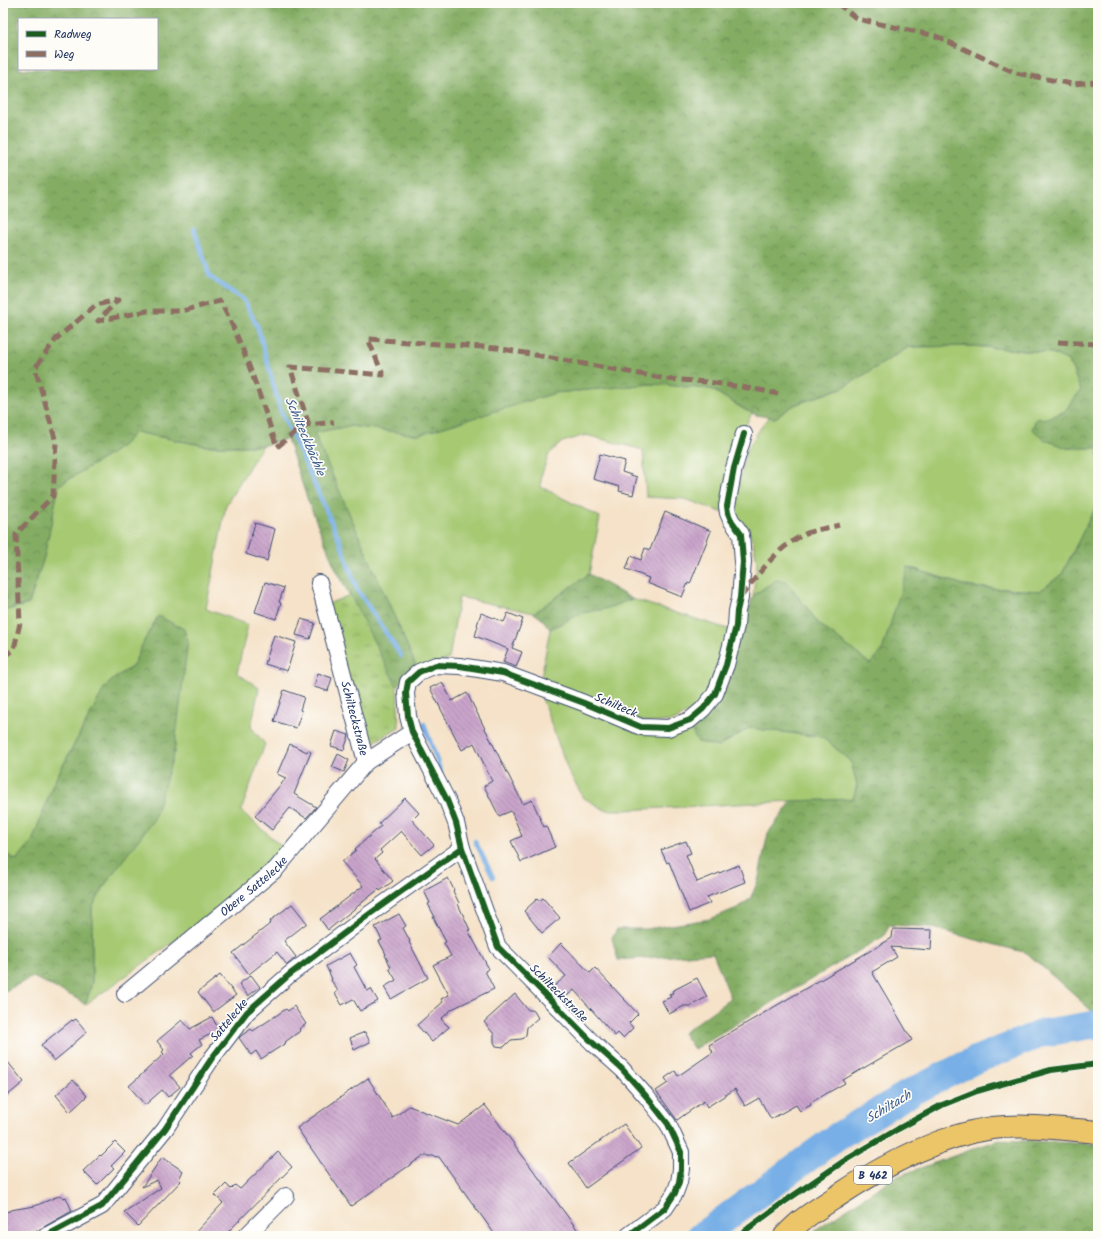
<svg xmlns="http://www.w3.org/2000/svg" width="1101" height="1239" font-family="Kalam,sans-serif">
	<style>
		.grass { fill: #a6c972; stroke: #607c68 }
		.forest { fill: url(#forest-crowns); stroke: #506e61; fill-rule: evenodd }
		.park { fill: url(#park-tufts); stroke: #607c68 }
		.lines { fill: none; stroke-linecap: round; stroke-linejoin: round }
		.stream { stroke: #77afe6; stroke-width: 4.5 }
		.river { stroke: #77afe6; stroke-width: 28 }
		.building { fill: url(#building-back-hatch) }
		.street-casing { stroke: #3c4a6e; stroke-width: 18 }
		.primary-casing { stroke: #3c4a6e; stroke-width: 24 }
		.street { stroke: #fff; stroke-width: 16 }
		.primary { stroke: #edc569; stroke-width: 22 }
		.quiet { stroke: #8d6e63; stroke-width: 5; stroke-dasharray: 10 5; stroke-linecap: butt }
		.cycleway-casing { stroke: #fdfcf7; stroke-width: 8 }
		.cycleway { stroke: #1b5e20; stroke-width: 6 }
		.labels { text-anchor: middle; stroke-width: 3.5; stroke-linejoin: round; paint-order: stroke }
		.shield { fill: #fdfcf7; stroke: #5f6c8c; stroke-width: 1 }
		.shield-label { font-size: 11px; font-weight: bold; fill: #1b2f5e }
		.street-label { font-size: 12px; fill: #1b2f5e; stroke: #fdfcf7 }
		.water-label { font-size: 13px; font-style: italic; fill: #3b5c8e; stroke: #fdfcf7 }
	</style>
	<defs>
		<pattern id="forest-crowns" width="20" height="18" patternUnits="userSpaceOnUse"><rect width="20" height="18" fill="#84ad64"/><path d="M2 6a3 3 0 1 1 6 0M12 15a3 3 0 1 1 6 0" fill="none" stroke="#6b8d56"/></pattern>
		<pattern id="park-tufts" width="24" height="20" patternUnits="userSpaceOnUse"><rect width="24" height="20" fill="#a6c972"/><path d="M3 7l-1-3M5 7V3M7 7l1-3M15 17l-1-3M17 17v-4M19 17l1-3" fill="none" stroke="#86a461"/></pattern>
		<pattern id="building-back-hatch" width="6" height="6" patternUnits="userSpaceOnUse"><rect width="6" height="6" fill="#caa4cb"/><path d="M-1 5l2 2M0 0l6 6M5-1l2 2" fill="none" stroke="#a386a8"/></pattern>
	</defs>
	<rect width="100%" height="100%" fill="#fdfcf7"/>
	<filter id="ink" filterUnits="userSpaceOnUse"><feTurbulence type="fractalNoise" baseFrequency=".025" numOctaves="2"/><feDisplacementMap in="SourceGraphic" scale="8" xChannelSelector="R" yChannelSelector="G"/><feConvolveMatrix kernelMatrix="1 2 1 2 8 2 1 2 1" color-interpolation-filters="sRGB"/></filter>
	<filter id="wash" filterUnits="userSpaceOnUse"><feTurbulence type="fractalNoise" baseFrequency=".012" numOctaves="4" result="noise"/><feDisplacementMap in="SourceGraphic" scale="16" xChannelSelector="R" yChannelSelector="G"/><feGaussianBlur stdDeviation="0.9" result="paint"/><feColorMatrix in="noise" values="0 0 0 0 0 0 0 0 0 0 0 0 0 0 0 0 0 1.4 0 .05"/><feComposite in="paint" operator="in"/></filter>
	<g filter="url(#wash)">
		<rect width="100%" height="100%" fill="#f5e2c8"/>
		<path class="grass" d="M973,346L1052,353L1069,361L1081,390L1065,411L1050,418L1036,419L1067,448H1098V502L1062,574L1040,591L970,587L909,567L882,651L870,664L819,624L786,581L768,585L753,596L757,562L753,541L744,523L734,518V507L746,451L763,424L770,417L775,418L794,405L844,387L909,347Z
			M652,384L711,389L745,410L752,413L740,436L724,513L685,499L646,497L643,450L586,435L562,442L549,454L541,476V487L600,517L589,574L534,613L459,597L449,659L417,668L313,433L349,426L418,434L555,393Z
			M135,432L206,446H262L226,505L206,609L248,625L237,673L259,688L251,727L265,744L241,811L287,851L197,925L85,1005L92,983V908L108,880L174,753L178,717L158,617L145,639L133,666L115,678L105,687L53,784L32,842L16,860L3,852V611L29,604L44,557L59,485L109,455L124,444Z
			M632,599L731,630L713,688L689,712L674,721L648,723L540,683L550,629L582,613L605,609Z
			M539,690L631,729L689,727L718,747L749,728L822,737L851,761L857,785L853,800L792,801L626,810H605L584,798L569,773Z"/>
		<path class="forest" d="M3,3H1098V448H1067L1045,440L1032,429L1036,419L1050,418L1065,411L1081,390L1069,361L1052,353L973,346L909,347L844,387L794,405L775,418L756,415L746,410L711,389L652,384L555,393L418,435L349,426L314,433L417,668L397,687L334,565L307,498L287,439L262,446H206L135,432L124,444L109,455L59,485L44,557L29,604L3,611ZM19,19H157V69H19Z
			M1098,502V1009L1093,1012L1027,953L969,938L930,927L889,925L884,936L694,1049L683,1033L731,998L713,953L618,960L612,938L617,929H646L710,919L737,908L750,899L758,881L768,833L792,801L853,799L857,785L851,761L822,737L749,728L718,747L698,742L689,727L737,645L753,596L776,580L786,581L819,624L870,664L882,651L908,567L970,587L1040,591L1062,574Z
			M589,574L632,599L605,609L582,613L550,629L542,619L534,613Z
			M158,616L184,629L188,641L174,753L154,819L108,880L92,908V983L85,1005L78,999L33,977L3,992V852L16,860L32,842L53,784L105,687L115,678L133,666L145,639Z
			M998,1140L1098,1144V1236H819L815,1230L893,1178Z"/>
		<path class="park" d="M350,595L397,687L399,727L371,744L360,729L328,604Z"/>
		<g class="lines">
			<path class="stream" d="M194,229L210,277L244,300L258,328L280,409L301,454L339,539L357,589L401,656
				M424,724L441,772
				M475,841L493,877"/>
			<path class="river" d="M701,1236L838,1136L906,1095L973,1061L1043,1033L1098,1024"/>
		</g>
		<g id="blocks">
			<path class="building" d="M600,454L625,461L622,472L637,477L633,495L619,491L620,487L593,479Z
				M665,512L711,531L690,584L688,583L682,597L647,583L649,578L626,569L631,556L641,560L645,548L650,550Z
				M255,523L275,529L267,561L246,554Z
				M265,582L284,588L279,602L281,603L276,619L255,612Z
				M481,613L504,622L508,613L523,619L512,648L522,652L516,667L503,662L508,649L475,636L478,626L477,625Z
				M301,619L315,623L310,639L296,635Z
				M274,635L296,642L287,671L265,664Z
				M318,673L332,678L328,691L314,687Z
				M442,682L452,701L467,693L523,804L532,800L544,827L546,826L555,847L521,862L511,841L522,836L511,811L499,816L484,786L492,781L474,743L462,750L430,688Z
				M284,690L304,697L300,710L302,711L296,728L274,721Z
				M336,731L349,735L344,750L331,746Z
				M290,744L307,752L308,750L311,752L294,794L316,807L306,818L290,808L272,830L255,816L286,778L277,774Z
				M338,754L349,760L344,772L332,767Z
				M405,798L419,813L412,820L434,845L422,855L401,831L380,850L382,853L375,859L393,881L380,891L379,889L328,930L320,919L363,886L342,862L356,850L355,849L381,826L379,823Z
				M686,841L691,853L686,855L697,882L739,865L745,882L707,897L710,903L689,912L669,862L667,863L661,850Z
				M448,878L454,890L453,891L459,903L458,904L470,930H468L489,969L485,971L494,989L452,1009L441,1019L449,1027L432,1042L417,1025L443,1002L441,999L449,995L433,965L451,956L444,943L446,942L433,917H435L428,904L430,903L424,891Z
				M543,898L560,918L542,933L524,911L537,899L539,901Z
				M292,904L307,923L284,941L296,957L287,965L277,952L249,974L233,953L271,923L270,921Z
				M399,914L406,926L403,928L410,941L409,942L428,978L391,999L384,987L396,980L389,968L391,967L385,955L386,954L379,941L382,940L375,927Z
				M893,929L932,930L931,950L891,947L897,957L872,972L912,1040L843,1080L845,1083L810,1103L811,1105L800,1111L796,1105L771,1119L759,1098L745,1106L735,1089L707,1107L704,1101L677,1120L656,1091L668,1083L665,1078L675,1071L678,1076L713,1052L709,1045L892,938Z
				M561,943L590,973L595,968L638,1014L629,1023L633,1028L623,1038L618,1033L615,1036L574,990L563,999L552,988L566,976L548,957Z
				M350,953L357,965L354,967L367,991L371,989L378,1001L360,1011L353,999L342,1005L335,993L338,991L331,980L332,979L326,966Z
				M220,975L236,995L213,1012L198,992Z
				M251,975L260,987L248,996L239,984Z
				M697,978L707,997L690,1006H684L669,1014L662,1001L671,997L669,994L673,993L672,991Z
				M515,994L528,1010H532L534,1011L538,1018L527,1027L526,1035L522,1039L511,1040L504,1047L496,1046L494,1042V1034L484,1022Z
				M294,1006L306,1024L299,1029L300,1031L285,1042L286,1043L261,1059L256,1051L251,1055L239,1038L242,1035L251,1029L253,1031L286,1009L288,1011Z
				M212,1017L219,1030L199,1040L202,1044L191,1053L193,1055L170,1075L180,1087L168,1097L162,1090L145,1105L129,1086L164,1054L162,1052L164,1050L157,1041L182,1020L190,1029Z
				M76,1019L87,1032L71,1046V1047L54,1061L41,1045L72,1020L73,1021Z
				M365,1032L370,1042L354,1050L350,1038Z
				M3,1056L24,1082L3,1099Z
				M368,1078L393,1118L409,1106L458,1125L485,1105L582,1236H496L439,1157L432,1156H423L351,1206L297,1128Z
				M73,1080L87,1096L70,1112L56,1095Z
				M624,1124L641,1148L586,1188L569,1163Z
				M115,1142L125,1152L111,1166L114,1168L97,1185L83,1171L100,1155L101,1156Z
				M278,1152L292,1167L224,1236H192L223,1203L215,1195L226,1184L231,1189L235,1185L240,1189Z
				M162,1157L183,1171L179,1179L181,1181L138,1226L124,1212L161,1188L157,1180L142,1187Z
				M61,1195L63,1198L66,1197L72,1211L40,1229L27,1233L28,1236H3V1212L10,1211V1210L35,1206Z"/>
		</g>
	</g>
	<g filter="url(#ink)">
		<use href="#blocks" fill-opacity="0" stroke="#3c4a6e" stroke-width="1"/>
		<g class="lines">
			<g class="street-casing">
				<g id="street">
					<path id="s1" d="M319,583L366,762"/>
					<path id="s2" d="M125,994L276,869L366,762L412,732"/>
					<path d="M46,1236L102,1206L165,1129L212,1058L247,1012L289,975L371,913L462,848"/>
					<path d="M246,1236L286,1196"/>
					<path d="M628,1236L665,1208L675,1193L679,1182L681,1169V1152L668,1124L646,1096L622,1069L593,1043L498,947L462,848L456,823L447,800L412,732L408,716L406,693L408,682L419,672L436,665L460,666L503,673L584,703L641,727L668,728L690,720L703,709L715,694L726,665L736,626L737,611L740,598L743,562L741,534L731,520L728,513L727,506L734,468L744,434"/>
				</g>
			</g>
			<g class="primary-casing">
				<path id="primary" d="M785,1236C790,1231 795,1226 801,1221C811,1213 822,1206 833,1199C879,1168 937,1136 992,1128C1027,1124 1063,1129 1098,1132"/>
			</g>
			<use href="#street" class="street"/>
			<use href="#primary" class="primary"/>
			<path class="quiet" d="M837,3L857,19L936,36L1016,73L1072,84L1098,82
				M1058,342L1098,344
				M309,425L290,367L383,375L368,339L497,348L667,379L708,382L760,390L778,394
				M741,597C759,573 778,546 807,533C817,529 829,528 839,525
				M3,657L14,649L20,623L16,534L53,496L56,442L35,368L56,339L96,305L118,300L98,321L147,311H182L220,301C245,347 260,397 277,447L298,430L309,425L334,422"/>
			<g class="cycleway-casing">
				<path id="cycleway" d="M46,1236L102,1206L165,1129L212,1058L247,1012L289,975L371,913L462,848
					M628,1236L665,1208L675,1193L679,1182L681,1169V1152L668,1124L646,1096L622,1069L593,1043L498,947L462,848L456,823L447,800L412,732L408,716L406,693L408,682L419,672L436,665L460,666L503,673L584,703L641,727L668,728L690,720L703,709L715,694L726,665L736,626L737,611L740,598L743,562L741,534L731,520L728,513L727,506L734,468L744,434
					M738,1236L784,1202L844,1161L898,1129L942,1105L977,1091L1051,1070L1098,1064"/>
			</g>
			<use href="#cycleway" class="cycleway"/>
		</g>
	</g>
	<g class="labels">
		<rect class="shield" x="854" y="1166" width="38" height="18" rx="3"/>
		<g class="shield-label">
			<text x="873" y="1179">B 462</text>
		</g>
		<g class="street-label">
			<text transform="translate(616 705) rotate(23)" y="4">Schilteck</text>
			<text dy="4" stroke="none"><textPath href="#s1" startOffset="140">Schilteckstraße</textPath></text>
			<text dy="4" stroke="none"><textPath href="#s2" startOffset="168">Obere Sattelecke</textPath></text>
			<text transform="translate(559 993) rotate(45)" y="4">Schilteckstraße</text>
			<text transform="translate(229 1020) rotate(-50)" y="4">Sattelecke</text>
		</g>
		<g class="water-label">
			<text transform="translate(306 436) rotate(67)" y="5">Schilteckbächle</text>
			<text transform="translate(888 1106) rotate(-31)" y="5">Schiltach</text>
		</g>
	</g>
	<rect width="1101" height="1239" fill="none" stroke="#fdfcf7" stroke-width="16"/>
	<rect x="18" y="18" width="140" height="52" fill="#fdfcf7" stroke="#a3aaba"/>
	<rect x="26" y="31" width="20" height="6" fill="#1b5e20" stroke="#a3aaba"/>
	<text x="54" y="38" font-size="12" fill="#1b2f5e">Radweg</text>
	<rect x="26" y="51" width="20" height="6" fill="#8d6e63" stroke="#a3aaba"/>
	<text x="54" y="58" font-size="12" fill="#1b2f5e">Weg</text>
</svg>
